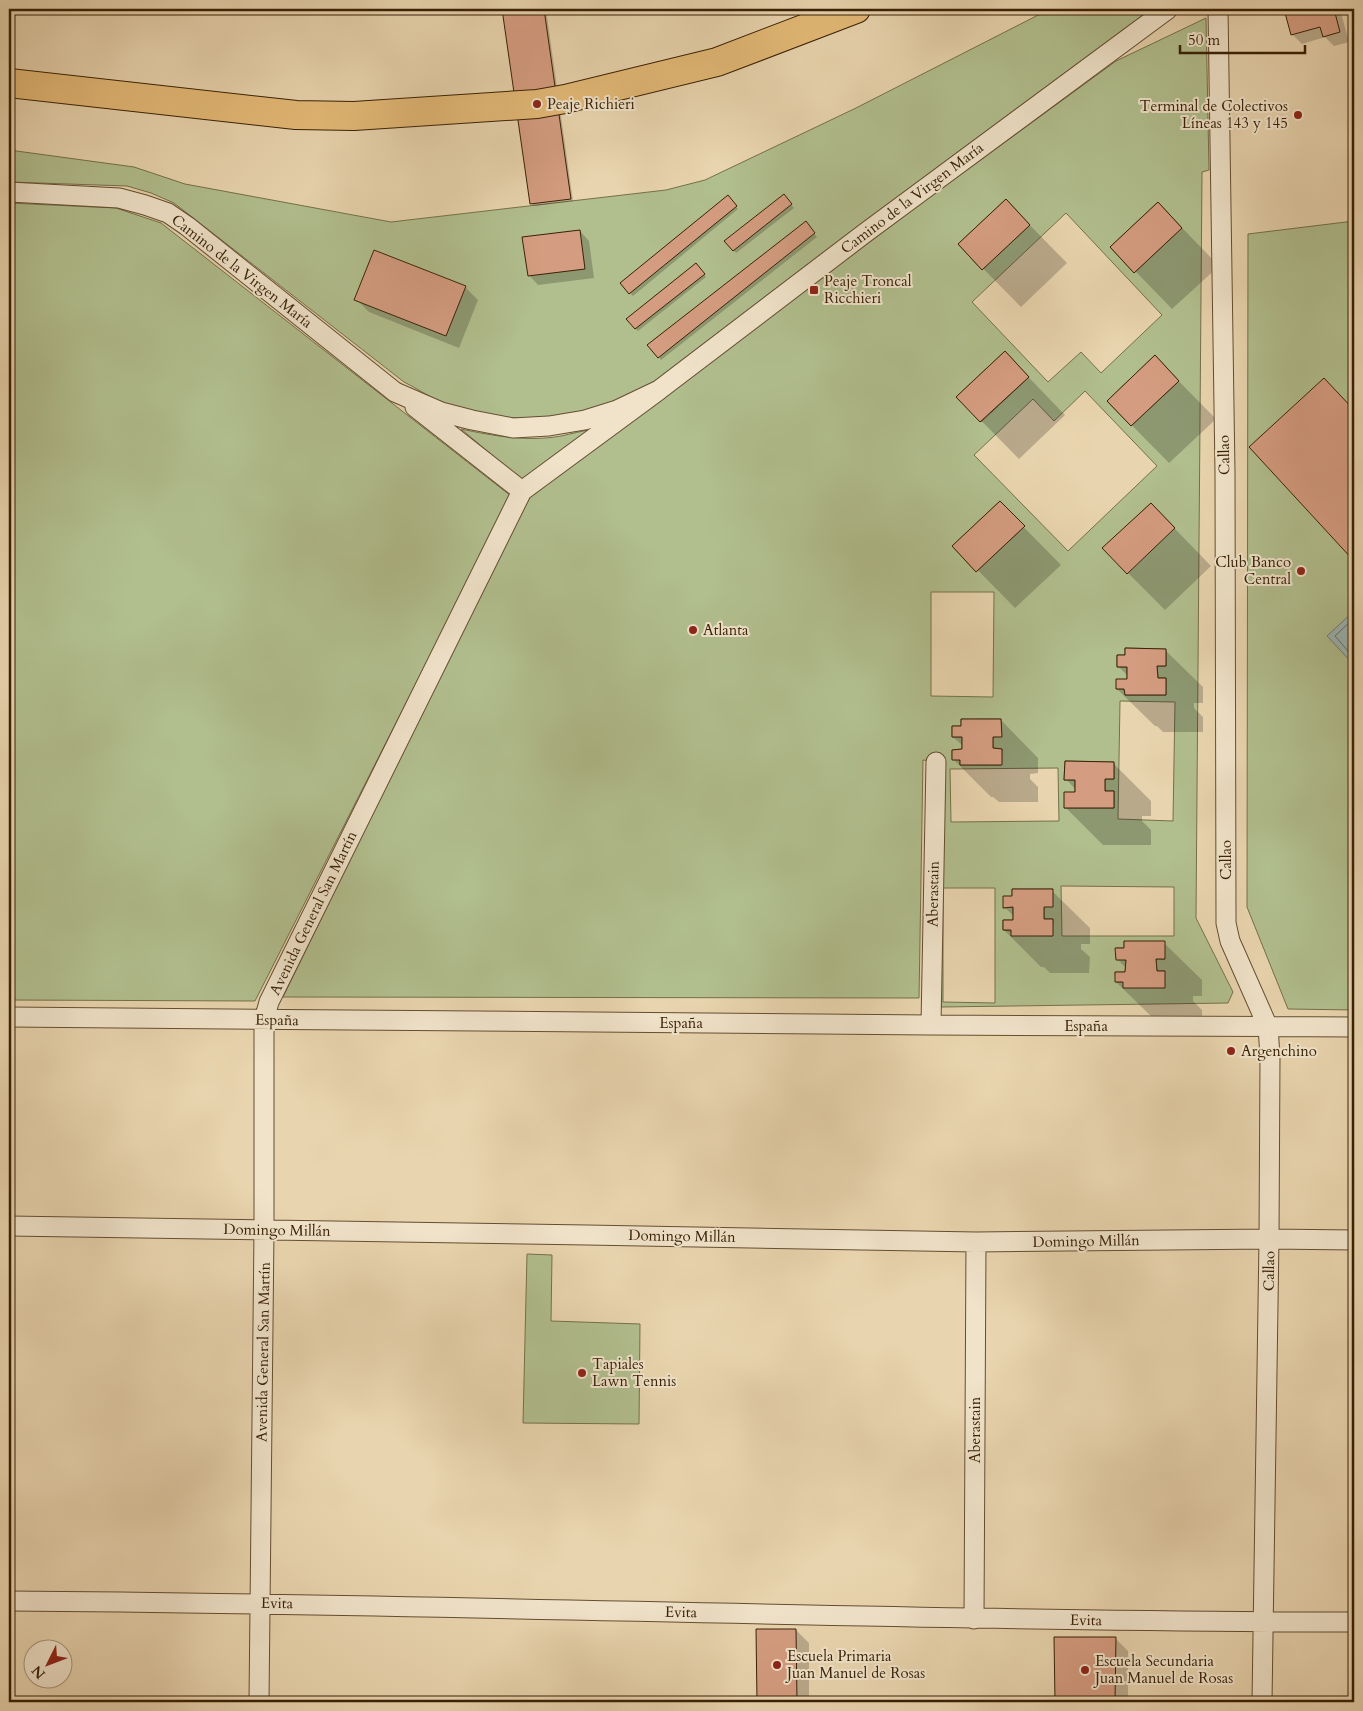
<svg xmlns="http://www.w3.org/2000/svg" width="1363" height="1711" font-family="Cardo,serif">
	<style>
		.green { fill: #b1be8e; stroke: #75704a; fill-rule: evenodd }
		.water { fill: #9bb6b5; stroke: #747a6f }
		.shadow { fill: #0003 }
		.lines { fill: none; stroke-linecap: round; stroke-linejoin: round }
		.shore { stroke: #6a6c5e; stroke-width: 1 }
		.building { fill: #d49c80; stroke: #392106 }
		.minor-casing { stroke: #654e30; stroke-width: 21 }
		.highway-casing { stroke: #392106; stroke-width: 30 }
		.minor { stroke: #f0e3ca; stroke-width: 19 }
		.highway { stroke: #e4ba77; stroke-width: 28 }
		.poi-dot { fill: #8f2418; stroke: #f0e3ca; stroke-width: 2 }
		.labels { text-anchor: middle; stroke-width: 4; stroke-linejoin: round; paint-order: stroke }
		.poi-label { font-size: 15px; fill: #392106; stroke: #f0e3ca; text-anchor: start }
		.street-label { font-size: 15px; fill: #392106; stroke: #f0e3ca }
	</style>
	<rect width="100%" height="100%" fill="#e8d4ae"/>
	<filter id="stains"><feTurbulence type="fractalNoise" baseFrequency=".004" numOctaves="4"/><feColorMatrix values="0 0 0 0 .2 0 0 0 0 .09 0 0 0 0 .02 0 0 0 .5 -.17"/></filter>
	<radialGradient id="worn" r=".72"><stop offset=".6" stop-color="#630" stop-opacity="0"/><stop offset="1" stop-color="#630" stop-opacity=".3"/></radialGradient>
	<path class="green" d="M1050,9H1151L859,225L648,386C592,413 548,426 485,414C471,412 454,408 441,402C428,396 416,388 404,382L174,203L151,193L127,186L9,182V150L134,167L185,184L391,222L666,190L705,180L856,108Z
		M1206,18L1209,170L1202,172L1196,918L1233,992L1228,1003L941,1007V762L923,760L919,998L283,997L525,500L930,197L1116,61ZM1006,199L1030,225L982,270L958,244ZM1158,202L1182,228L1134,273L1110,247ZM1066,213L1162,315L1101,373L1081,352L1048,382L972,302ZM1005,351L1029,377L981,422L956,397ZM1155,355L1179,381L1131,426L1107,401ZM1085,391L1157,466L1068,551L974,455L1033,399L1054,421ZM1000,501L1024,527L976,572L952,546ZM1151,503L1175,528L1103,548ZM931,592H994L993,697L931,696ZM1125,648L1166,649V666H1157L1158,678H1166V695H1125L1124,689H1116L1127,679V667H1117V655H1125ZM1120,701L1175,702L1173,821L1118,819ZM961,719H1001V736L993,737V748L1002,749L1001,765H960V760L952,759V750L962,749V737H952V726H961ZM1065,761L1114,762V779H1105V791H1114V808H1064L1075,792V780H1064ZM1058,768L1059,821L951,822L950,769ZM1061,886L1174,887V936H1062ZM943,888H995V1003L943,1002ZM1012,889H1053L1044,907V919H1053L1052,936L1003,930V920H1013V907L1003,908L1012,896ZM1124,941L1165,959H1156L1157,971H1165L1123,982H1116L1115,972H1125L1126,960L1116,959V948H1124Z
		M9,203L116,208L161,223L511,496L255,1001L9,1000Z
		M1354,221V1010L1288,1009L1247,907L1248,234Z
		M461,429C494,436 528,442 561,436C571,434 582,431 592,429L523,481Z
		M527,1254L552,1255L551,1321L640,1324L639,1424L523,1423Z"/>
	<path class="water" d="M1354,611V665L1327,636Z"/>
	<path class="shadow" d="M504,9H546L573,201L534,206L531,204Z
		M1285,9H1340L1349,42L1334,46L1325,37L1302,44L1292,34Z
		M786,198L794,208L736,253L726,241Z
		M730,199L738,209L633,296L630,293L622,283Z
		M1006,201L1067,263L1021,307L960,245Z
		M1158,203L1219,266L1172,309L1112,247Z
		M808,226L817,237L661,360L659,357Z
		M580,231L589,241L594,278L538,285L529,275Z
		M699,267L706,277L638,331L635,328Z
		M465,287L478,300L459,348L369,312L356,299Z
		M1005,353L1065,415L1019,459L958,397Z
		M1155,357L1216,419L1169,463L1108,401Z
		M1337,392L1354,411V559L1251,447Z
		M1000,503L1061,565L1015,608L954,546Z
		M1151,504L1211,566L1165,610L1128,573Z
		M1165,650L1203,687V703H1194V708L1203,717V732H1163L1157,726H1155L1117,689L1128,680V676L1118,666Z
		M1001,720L1038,758V773L1030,774V779L1038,787V802H999L993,797H991L953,759L964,751V747L953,737L962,727Z
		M1113,763L1151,801V816H1142V821L1151,830V845H1103L1065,807L1076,793V790L1066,779Z
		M1052,891L1090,928V944H1081V949L1090,957L1089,973H1050L1044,967H1041L1004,930L1015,921V917L1004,907Z
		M1164,943L1202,980V996H1193V1001L1202,1010V1025L1154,1019L1116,982L1127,973V969L1117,959Z
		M757,1630H796L809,1643V1702H758Z
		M1115,1638L1128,1651V1702H1056V1639Z"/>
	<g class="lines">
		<path class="shore" d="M1354,618L1335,636L1354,658"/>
	</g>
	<path class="building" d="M502,9H544L571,199L530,204Z
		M1284,9H1334L1340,32L1323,37L1320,27L1291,35Z
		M784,194L792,204L733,251L724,241Z
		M728,195L737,206L629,294L620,283Z
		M1006,199L1030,225L982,270L958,244Z
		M1158,202L1182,228L1134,273L1110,247Z
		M806,221L815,233L658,358L647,345Z
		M580,230L585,269L528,276L522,237Z
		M374,250L466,286L446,336L354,300Z
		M696,263L705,274L635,329L626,319Z
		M1005,351L1029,377L980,422L956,397Z
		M1155,355L1179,381L1131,426L1107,401Z
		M1324,378L1354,410V561L1249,447Z
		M1000,501L1025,526L976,572L952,546Z
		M1151,503L1175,528L1127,574L1102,548Z
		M1125,648L1166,649V666H1157L1158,678H1166V695H1125L1124,689H1116V679H1127V667H1117V655H1125Z
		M961,719H1001L1002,737H993V748L1002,749V765H960V760H952V750L962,749V737H952V726H961Z
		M1065,761L1114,762V779H1105V791H1114V808H1064V792H1075V780H1064Z
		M1012,889H1053V907H1044V919H1053V936H1011V930H1003V920H1013V907L1003,908V896H1012Z
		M1124,941H1165V959H1156L1157,971H1165V988H1123V982H1115V972H1125L1126,960H1116L1115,948H1124Z
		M756,1629H796L797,1702H757Z
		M1054,1637H1116L1115,1702H1055Z"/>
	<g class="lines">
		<g class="minor-casing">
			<path id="minor" d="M1218,9L1225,472L1226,923L1230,941L1268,1027L1270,1056L1269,1239L1262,1702
				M9,192L119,198L145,205L168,213L187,226L395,392L441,412L472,420L513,428L549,426L585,420L617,410L659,390L865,233L1168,9
				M415,407L522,491
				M9,1017L931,1025L1354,1027
				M931,1025L936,762
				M9,1226L587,1235L976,1242L1269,1239L1354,1240
				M9,1601C457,1604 906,1621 1354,1622
				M974,1619L976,1242
				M259,1702L264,1230V1020L269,1002L522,491L659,390"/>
		</g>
		<g class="highway-casing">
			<path id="highway" d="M9,83L296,115L354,116L537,104L565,99L717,62L856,9"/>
		</g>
		<use href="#minor" class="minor"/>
		<use href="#highway" class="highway"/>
	</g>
	<g class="poi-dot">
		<circle cx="537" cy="104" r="5"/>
		<circle cx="1298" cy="115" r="5"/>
		<rect x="809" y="285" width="10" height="10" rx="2.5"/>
		<circle cx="1301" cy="571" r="5"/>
		<circle cx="693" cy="630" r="5"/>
		<circle cx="1231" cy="1051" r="5"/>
		<circle cx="582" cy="1373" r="5"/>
		<circle cx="777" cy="1665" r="5"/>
		<circle cx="1085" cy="1670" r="5"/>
	</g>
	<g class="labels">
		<g class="poi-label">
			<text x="547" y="109">Peaje Richieri</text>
			<text x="1288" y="111" text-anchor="end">Terminal de Colectivos<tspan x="1288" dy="17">Líneas 143 y 145</tspan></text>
			<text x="824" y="286">Peaje Troncal<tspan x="824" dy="17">Ricchieri</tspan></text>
			<text x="1291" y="567" text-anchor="end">Club Banco<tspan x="1291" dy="17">Central</tspan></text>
			<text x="703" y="635">Atlanta</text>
			<text x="1241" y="1056">Argenchino</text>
			<text x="592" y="1369">Tapiales<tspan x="592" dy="17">Lawn Tennis</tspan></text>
			<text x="787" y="1661">Escuela Primaria<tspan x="787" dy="17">Juan Manuel de Rosas</tspan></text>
			<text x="1095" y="1666">Escuela Secundaria<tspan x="1095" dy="17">Juan Manuel de Rosas</tspan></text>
		</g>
		<g class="street-label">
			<text transform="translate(912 198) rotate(-37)" y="5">Camino de la Virgen María</text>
			<text transform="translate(242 271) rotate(38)" y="5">Camino de la Virgen María</text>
			<text transform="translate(1224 455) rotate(-91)" y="5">Callao</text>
			<text transform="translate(1226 860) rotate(-90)" y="5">Callao</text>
			<text transform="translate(933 894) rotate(-89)" y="5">Aberastain</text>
			<text transform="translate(313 913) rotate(-64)" y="5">Avenida General San Martín</text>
			<text transform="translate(277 1020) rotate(1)" y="5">España</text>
			<text x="681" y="1028">España</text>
			<text x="1086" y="1031">España</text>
			<text transform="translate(277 1230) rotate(1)" y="5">Domingo Millán</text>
			<text transform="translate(682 1236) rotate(1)" y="5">Domingo Millán</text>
			<text transform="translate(1086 1241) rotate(-1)" y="5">Domingo Millán</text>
			<text transform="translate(1269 1271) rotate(-89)" y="5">Callao</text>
			<text transform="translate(263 1352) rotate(-89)" y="5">Avenida General San Martín</text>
			<text transform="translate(975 1430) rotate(-90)" y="5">Aberastain</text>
			<text transform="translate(277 1603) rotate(1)" y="5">Evita</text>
			<text transform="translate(681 1612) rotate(1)" y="5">Evita</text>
			<text transform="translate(1086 1620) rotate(1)" y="5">Evita</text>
		</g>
	</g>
	<rect width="1363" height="1711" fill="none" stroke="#e8d4ae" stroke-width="30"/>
	<rect x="10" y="10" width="1343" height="1691" fill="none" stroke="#392106" stroke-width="2.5"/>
	<rect x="15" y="15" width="1333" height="1681" fill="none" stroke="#392106"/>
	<g transform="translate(48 1664) rotate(228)"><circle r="24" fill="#f0e3ca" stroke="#a7957c"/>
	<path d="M0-4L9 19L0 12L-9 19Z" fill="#8f2418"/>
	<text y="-8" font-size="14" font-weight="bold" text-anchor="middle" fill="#392106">N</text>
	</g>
	<path d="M1180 45v8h125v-8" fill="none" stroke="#392106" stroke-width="2.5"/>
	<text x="1188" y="45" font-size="15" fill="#392106" stroke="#f0e3ca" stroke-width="4" paint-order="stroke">50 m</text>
	<rect width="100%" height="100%" filter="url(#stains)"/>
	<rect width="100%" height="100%" fill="url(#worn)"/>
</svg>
